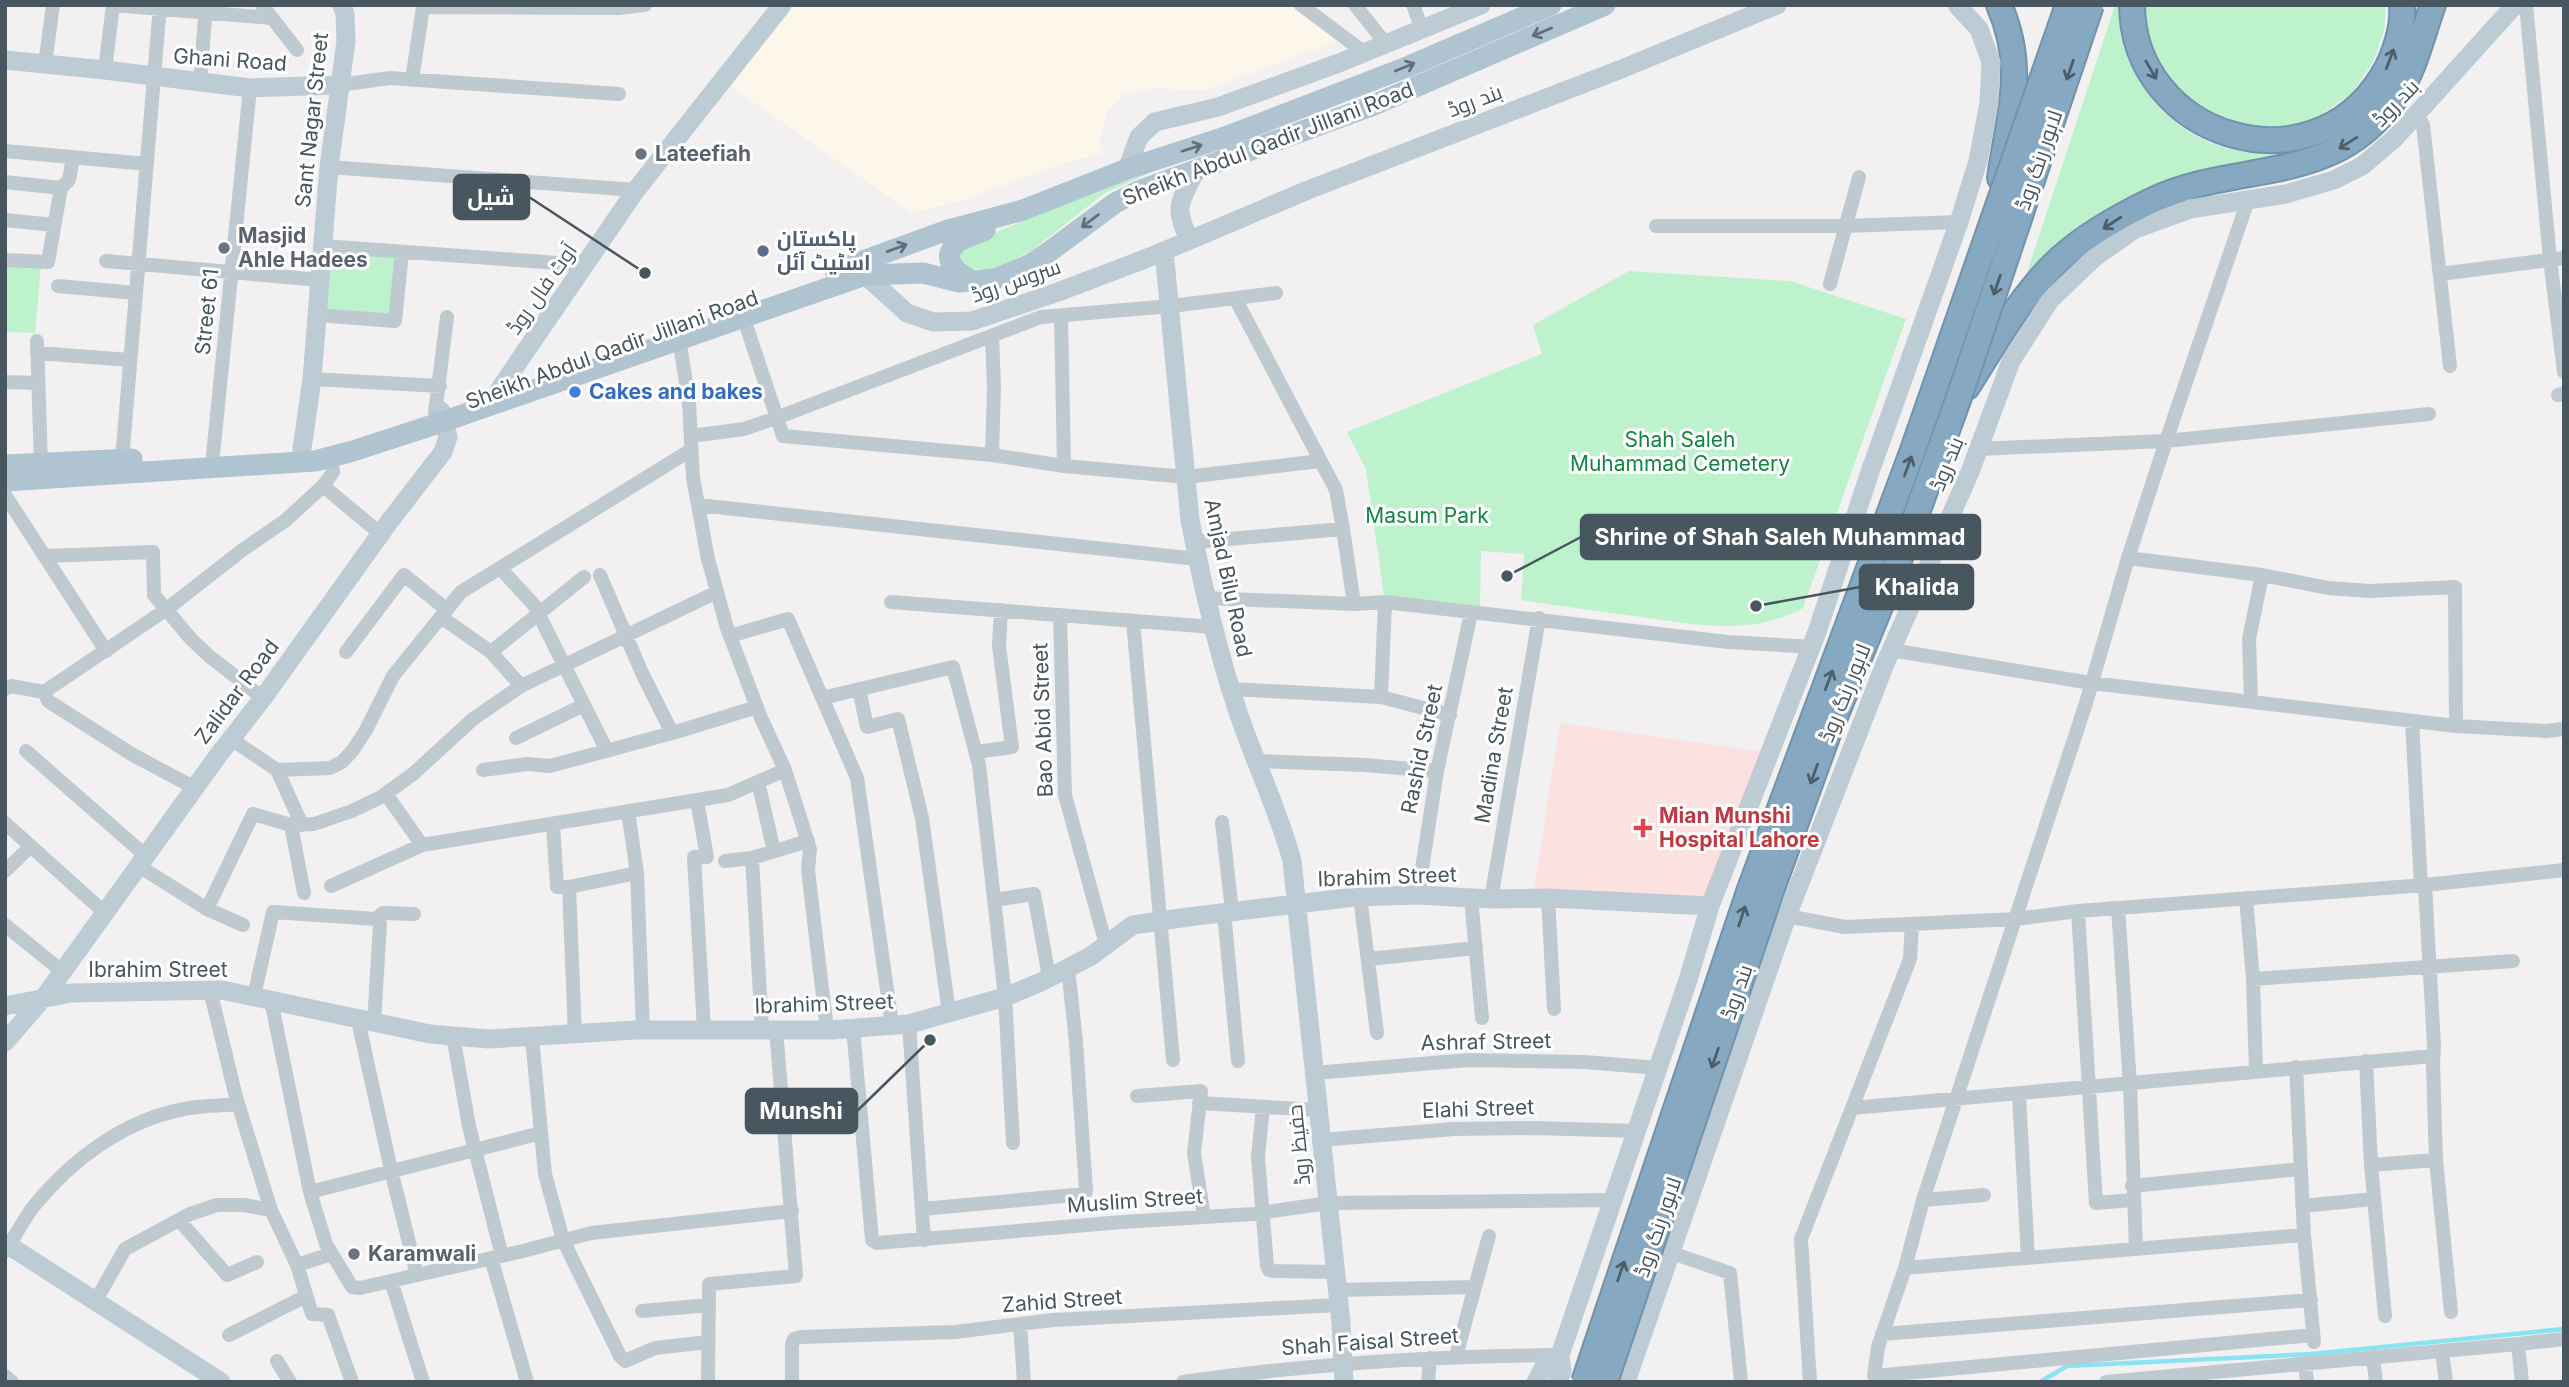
<svg xmlns="http://www.w3.org/2000/svg" width="2569" height="1387" font-family="Inter,Cairo,sans-serif">
	<style>
		.commercial { fill: #fdf6ea }
		.medical { fill: #fce1e1 }
		.green { fill: #bef2cd }
		.lines { fill: none; stroke-linecap: round; stroke-linejoin: round }
		.stream { stroke: #89e4f0; stroke-width: 4.5 }
		.highway-casing { stroke: #7193ad; stroke-width: 28 }
		.street { stroke: #bec9d0; stroke-width: 14 }
		.secondary { stroke: #bdcbd5; stroke-width: 19 }
		.primary { stroke: #afc3d0; stroke-width: 21 }
		.highway { stroke: #86a8c1; stroke-width: 24 }
		.highway-bridge-casing { stroke: #7193ad; stroke-width: 28; stroke-linecap: butt }
		.highway-bridge { stroke: #86a8c1; stroke-width: 24 }
		.oneway { stroke: #61717b }
		.oneway2 { stroke: #4d5e69 }
		.worship-dot { fill: #6b7280; stroke: #fff; stroke-width: 2.5 }
		.service-dot { fill: #5c6f8a; stroke: #fff; stroke-width: 2.5 }
		.shop-dot { fill: #3f7fe0; stroke: #fff; stroke-width: 2.5 }
		.health-dot { fill: #e0444e; stroke: #fff; stroke-width: 2.5 }
		.labels { text-anchor: middle; stroke-width: 6; stroke-linejoin: round; paint-order: stroke }
		.street-label { font-size: 21px; fill: #47565f; stroke: #fff }
		.worship-label { font-size: 21px; font-weight: bold; fill: #5b616d; stroke: #fff; text-anchor: start }
		.service-label { font-size: 21px; font-weight: bold; fill: #4e5e75; stroke: #fff; text-anchor: start }
		.shop-label { font-size: 21px; font-weight: bold; fill: #366cbe; stroke: #fff; text-anchor: start }
		.park-label { font-size: 21px; fill: #138542; stroke: #fff }
		.health-label { font-size: 21px; font-weight: bold; fill: #be3a42; stroke: #fff; text-anchor: start }
		.leader { fill: none; stroke: #47565f; stroke-width: 2.5 }
		.callout-dot { fill: #47565f; stroke: #fff; stroke-width: 2.5 }
		.callout { fill: #47565f; stroke: #47565f; stroke-width: 2.5 }
		.callout-label { font-size: 23px; text-anchor: middle; font-weight: bold; fill: #fff }
	</style>
	<rect width="100%" height="100%" fill="#f3f0f1"/>
	<path class="commercial" d="M778,5H1301L1346,38L1203,91L1155,88L1124,94L1110,108L1104,123L1099,140L1102,153L1064,163L964,200L912,213L722,80Z"/>
	<path class="medical" d="M1560,723L1771,753L1712,909L1532,902Z"/>
	<path class="green" d="M2115,5H2121C2123,29 2126,58 2138,79C2172,138 2239,166 2305,148L2307,151L2202,171L2147,187L2096,215L2051,251L2022,288Z
		M2141,5H2386L2384,30L2378,49L2373,62L2352,93L2322,114L2301,124L2277,130L2217,121L2187,102L2148,53Z
		M1156,170L1105,193L1031,251L994,269H967L958,261L960,251L973,242L1091,192Z
		M323,246L402,252L395,321L317,315Z
		M5,263L41,267L35,333L5,332Z
		M1629,271L1790,281L1906,319L1803,608C1749,637 1692,624 1634,616C1596,611 1559,606 1521,600L1524,554L1481,551L1480,611L1385,602L1366,469L1347,432L1542,354L1533,325Z"/>
	<g class="lines">
		<path class="stream" d="M2040,1382L2067,1366L2311,1354L2564,1329"/>
		<g class="highway-casing">
			<path id="highway" d="M1999,5C2027,68 2009,114 2000,178
				M2132,5C2133,137 2310,193 2382,77C2394,58 2404,28 2402,5
				M1967,387C1995,343 2022,293 2061,258C2086,235 2120,216 2151,201C2239,159 2335,189 2398,94C2415,68 2422,35 2433,5"/>
		</g>
		<path class="street" d="M262,5L297,50
			M423,5V7L618,8L645,5
			M1301,5L1365,53
			M1355,5L1386,44
			M1413,5L1422,29
			M2526,5L2550,259L2564,372
			M45,64L53,5
			M105,70L113,5L272,18
			M412,80L423,7
			M200,82L206,5
			M339,85L390,78L619,94
			M2417,115L2423,125L2450,366
			M5,151L147,164
			M329,167L636,190
			M5,182L61,188L69,180L73,158
			M2248,200L2166,441L2128,558L2086,703L1923,1200L1905,1268L1878,1347L1874,1376L2313,1335
			M5,220L54,225
			M1656,226H1844L1959,222
			M323,246L586,265
			M5,260L48,262L61,188
			M106,261L320,280
			M2440,274L2564,258
			M1830,284L1859,177
			M58,286L136,293
			M317,315L395,321L402,252
			M743,316L783,436L992,455L1064,466L1186,477L1320,461
			M1061,316L1064,466
			M992,336L994,387L992,455
			M679,338L689,402L693,478L708,559L727,628L761,718L785,770L810,849L808,870L827,1030
			M37,341L41,463
			M37,353L130,360
			M312,379L440,386
			M5,382L38,383
			M2558,395L2564,394
			M435,413L447,317
			M691,436L744,429L776,418L1041,317L1171,306L1276,293
			M1978,449L2166,441L2429,414
			M213,455L250,88
			M122,460L160,5
			M323,486L381,534
			M5,495L106,651
			M698,505L1197,559
			M1343,529L1354,604
			M1194,542L1343,529L1336,490L1235,298
			M45,556L153,552L154,595L191,639L209,656L263,698
			M2128,558L2262,575L2328,588L2370,591L2455,587L2456,726
			M500,568L534,605L607,751
			M600,575L642,673L672,733
			M1206,598L1354,604L1385,602L1728,642L1812,647
			M891,602L1213,627
			M1060,615L1065,795L1106,945
			M441,617L491,652L521,686
			M1133,621L1173,1060
			M730,636L788,619L857,778L892,1025
			M1891,650L2091,683L2456,726L2546,731L2564,729
			M346,652L404,575L447,610
			M491,652L584,577
			M5,689L11,686L44,692L167,609L241,551L286,520L323,486L333,472L331,457
			M859,689L867,727L898,719L922,818L949,1013
			M1231,689L1381,697L1450,715
			M44,692L48,701L133,755L195,788
			M1381,697L1385,602
			M822,698L953,667L979,765L1005,997L1013,1143
			M2251,702L2249,639L2262,575
			M2412,721L2421,885
			M516,738L584,705
			M231,739L277,770L302,825
			M26,751L146,856
			M976,752L1012,747L999,646L1001,610
			M1258,761L1364,765L1437,771
			M277,770L330,768L342,762L353,750L366,730L393,676L461,592L691,450
			M483,770L527,764L550,766L676,732L757,707
			M758,782L774,851
			M386,794L422,845
			M697,800L707,857H694L704,1029
			M628,811L637,873L643,1030
			M1222,822L1232,911
			M5,823L105,913
			M553,824L557,887H569L575,1035
			M291,825L304,893
			M752,858L762,1029
			M725,861L752,858L808,841
			M139,866L207,909L253,814L291,825L314,824L352,811L381,797L413,774L473,719L521,686L717,592
			M5,871L30,847
			M331,886L422,845L728,795L785,770
			M569,887L637,873
			M1418,895L1437,771L1471,613
			M1360,897L1377,1033
			M1471,898L1482,1018
			M1548,898L1554,1009
			M2246,898L2253,979L2256,1071
			M1491,899L1539,618
			M994,900L1034,894L1049,977
			M2118,908L2130,1084L2136,1249
			M207,909L243,925
			M2078,911L2096,1203L2133,1200
			M1224,912L1238,1061
			M1787,916L1845,927L2016,919L2078,911L2425,885L2564,870
			M5,925L63,972
			M1368,959L1476,948
			M2253,979L2513,961
			M210,990L236,1097L271,1210L297,1265L331,1254
			M254,996L273,912L376,919L383,913L414,914
			M271,1000L310,1192L326,1244L352,1287L360,1288L523,1251L591,1233L792,1211
			M358,1020L391,1170L417,1275
			M374,1023L380,924L376,919
			M909,1024L924,1240
			M853,1028L872,1240L877,1243L1122,1222L1253,1214L1328,1203L1614,1200
			M453,1036L469,1126L502,1256
			M532,1038L545,1174L563,1240L620,1356L625,1361L655,1348L708,1342
			M2366,1061L2371,1165
			M2296,1067L2304,1235L2314,1342
			M1314,1073L1469,1060L1585,1062L1658,1068
			M2019,1095L2028,1258
			M1137,1096L1201,1091L1194,1153L1204,1217
			M1199,1103L1318,1110
			M1263,1107L1258,1157L1267,1266L1269,1270L1274,1271L1335,1272
			M1852,1108L2433,1056
			M1321,1140L1454,1129L1534,1128L1637,1131
			M2436,1160L2451,1312
			M2132,1186L2300,1169
			M310,1192L541,1133
			M1923,1200L1984,1195
			M2302,1206L2374,1199
			M922,1209L1085,1194L1086,1190L1076,1042L1068,968
			M179,1220L227,1275L257,1262
			M5,1251C15,1237 23,1220 34,1206C72,1159 125,1120 184,1109C202,1105 221,1106 238,1104
			M1672,1253L1730,1273L1741,1382
			M491,1258L527,1382
			M297,1265L312,1314L328,1315L352,1382
			M1905,1268L2304,1235
			M391,1281L423,1382
			M1337,1290L1475,1287
			M95,1302L125,1249L190,1214L217,1205H244L271,1210
			M642,1311L709,1305
			M2385,1316L2371,1165L2436,1160L2433,1064L2434,1045L2425,885
			M1020,1324L1024,1382
			M1882,1334L2311,1300
			M229,1335L306,1296
			M2518,1344L2564,1339
			M2442,1351L2446,1382
			M1456,1356L1489,1236
			M2373,1358L2376,1382
			M277,1361L290,1382
			M2305,1364L2307,1382
			M5,1376L12,1382
			M708,1382L709,1284L796,1276L776,1029
			M792,1382V1345L794,1339L801,1337L955,1332L1053,1320L1339,1305
			M1183,1382C1308,1364 1432,1356 1558,1355
			M1428,1382L1430,1358
			M1810,1382L1801,1239L1910,959L1912,924
			M2106,1382L2518,1344L2522,1382"/>
		<path class="secondary" d="M5,60L105,70L250,88L339,85
			M1127,169L1139,137L1155,122L1218,107L1339,63L1481,5
			M1189,239C1173,206 1180,203 1195,172
			M1164,251L1190,520C1202,583 1216,645 1236,706C1253,759 1278,808 1292,861L1341,1323L1344,1382
			M865,275L907,313L933,322L972,321L1058,292L1150,257L1308,190L1619,70L1777,5
			M503,401L499,390L636,190L782,5
			M302,449L312,379L329,167L346,41L345,14L342,5
			M5,1006L71,993L222,990L430,1034L489,1039L635,1030H831L909,1024L1005,997L1041,982L1091,956L1133,925L1188,917L1355,897L1418,895L1491,899L1548,898L1710,906
			M5,1042L45,996L217,757L263,698L389,522L443,452L448,437L441,411
			M5,1243L221,1382
			M1536,1382L1545,1365L1560,1355
			M1558,1382L1562,1371L1560,1355L1688,980L1710,906L1817,632L1871,469L1959,222L1978,161L1989,103L1991,62L1979,29L1957,5
			M1626,1382L1787,916L1885,664L1970,472L2011,361L2050,300L2095,257L2135,229L2190,209L2286,194L2334,180L2362,166L2394,139L2515,5"/>
		<path class="primary" d="M835,271L945,231L1023,210L1127,169L1225,137L1407,67L1551,5
			M973,281C958,274 938,259 958,242C965,237 977,234 985,230
			M5,465L132,459
			M5,481L315,461L353,451L445,421L865,275L923,273L959,282L995,279L1031,264L1049,252L1115,203L1138,191L1369,107L1605,5"/>
		<use href="#highway" class="highway"/>
		<g class="highway-bridge-casing">
			<path id="highway-bridge" d="M1584,1382L1750,889L1913,450L2068,5
				M1605,1382L1770,894L1828,734L1906,543L1958,400L2091,5"/>
		</g>
		<use href="#highway-bridge" class="highway-bridge"/>
	</g>
	<defs><path id="oneway-shaft" d="M-6 0H5M1.5-3L5.5 0L1.5 3" fill="none" stroke-width="1.6" stroke-linecap="round" stroke-linejoin="round" transform="scale(1.75)"/></defs>
	<g class="oneway">
		<use href="#oneway-shaft" transform="translate(1542 32) rotate(157)"/>
		<use href="#oneway-shaft" transform="translate(1405 67) rotate(-22)"/>
		<use href="#oneway-shaft" transform="translate(1192 148) rotate(-18)"/>
		<use href="#oneway-shaft" transform="translate(1090 221) rotate(143)"/>
		<use href="#oneway-shaft" transform="translate(897 248) rotate(-20)"/>
	</g>
	<g class="oneway2">
		<use href="#oneway-shaft" transform="translate(2390 59) rotate(-69)"/>
		<use href="#oneway-shaft" transform="translate(2070 70) rotate(109)"/>
		<use href="#oneway-shaft" transform="translate(2151 70) rotate(60)"/>
		<use href="#oneway-shaft" transform="translate(2348 143) rotate(148)"/>
		<use href="#oneway-shaft" transform="translate(2112 223) rotate(147)"/>
		<use href="#oneway-shaft" transform="translate(1997 285) rotate(109)"/>
		<use href="#oneway-shaft" transform="translate(1908 466) rotate(-70)"/>
		<use href="#oneway-shaft" transform="translate(1829 680) rotate(-69)"/>
		<use href="#oneway-shaft" transform="translate(1814 774) rotate(110)"/>
		<use href="#oneway-shaft" transform="translate(1742 916) rotate(-72)"/>
		<use href="#oneway-shaft" transform="translate(1715 1058) rotate(109)"/>
		<use href="#oneway-shaft" transform="translate(1621 1271) rotate(-71)"/>
	</g>
	<g class="worship-dot">
		<circle cx="641" cy="154" r="7"/>
		<circle cx="224" cy="248" r="7"/>
		<circle cx="354" cy="1254" r="7"/>
	</g>
	<circle class="service-dot" cx="763" cy="251" r="7"/>
	<circle class="shop-dot" cx="575" cy="392" r="7"/>
	<path class="health-dot" d="M1639.5 817.5h7v7h7v7h-7v7h-7v-7h-7v-7h7z"/>
	<g class="labels">
		<g class="street-label">
			<text transform="translate(230 60) rotate(4)" y="7">Ghani Road</text>
			<text transform="translate(1475 101) rotate(-21)" y="7">بند روڈ</text>
			<text transform="translate(2396 103) rotate(-46)" y="7">بند روڈ</text>
			<text transform="translate(312 120) rotate(-84)" y="7">Sant Nagar Street</text>
			<text transform="translate(1268 144) rotate(-21)" y="7">Sheikh Abdul Qadir Jillani Road</text>
			<text transform="translate(2039 160) rotate(-71)" y="7">لاہور رنگ روڈ</text>
			<text transform="translate(1016 281) rotate(-19)" y="7">سروس روڈ</text>
			<text transform="translate(542 289) rotate(-55)" y="7">آوٹ فال روڈ</text>
			<text transform="translate(207 312) rotate(-84)" y="7">Street 61</text>
			<text transform="translate(612 350) rotate(-20)" y="7">Sheikh Abdul Qadir Jillani Road</text>
			<text transform="translate(1947 464) rotate(-68)" y="7">بند روڈ</text>
			<text transform="translate(1228 578) rotate(78)" y="7">Amjad Bilu Road</text>
			<text transform="translate(237 692) rotate(-53)" y="7">Zalidar Road</text>
			<text transform="translate(1845 693) rotate(-68)" y="7">لاہور رنگ روڈ</text>
			<text transform="translate(1043 720) rotate(-92)" y="7">Bao Abid Street</text>
			<text transform="translate(1422 749) rotate(-78)" y="7">Rashid Street</text>
			<text transform="translate(1494 755) rotate(-80)" y="7">Madina Street</text>
			<text transform="translate(1387 877) rotate(-2)" y="7">Ibrahim Street</text>
			<text x="158" y="977">Ibrahim Street</text>
			<text transform="translate(1737 992) rotate(-71)" y="7">بند روڈ</text>
			<text transform="translate(824 1004) rotate(-2)" y="7">Ibrahim Street</text>
			<text transform="translate(1486 1042) rotate(-1)" y="7">Ashraf Street</text>
			<text transform="translate(1478 1109) rotate(-2)" y="7">Elahi Street</text>
			<text transform="translate(1299 1145) rotate(-96)" y="7">حفیظ روڈ</text>
			<text transform="translate(1135 1201) rotate(-4)" y="7">Muslim Street</text>
			<text transform="translate(1658 1227) rotate(-71)" y="7">لاہور رنگ روڈ</text>
			<text transform="translate(1062 1301) rotate(-4)" y="7">Zahid Street</text>
			<text transform="translate(1370 1342) rotate(-4)" y="7">Shah Faisal Street</text>
		</g>
		<g class="worship-label">
			<text x="655" y="161">Lateefiah</text>
			<text x="238" y="243">Masjid<tspan x="238" dy="24">Ahle Hadees</tspan></text>
			<text x="368" y="1261">Karamwali</text>
		</g>
		<g class="service-label">
			<text x="777" y="246">پاکستان<tspan x="777" dy="24">اسٹیٹ آئل</tspan></text>
		</g>
		<g class="shop-label">
			<text x="589" y="399">Cakes and bakes</text>
		</g>
		<g class="park-label">
			<text x="1680" y="447">Shah Saleh<tspan x="1680" dy="24">Muhammad Cemetery</tspan></text>
			<text x="1427" y="523">Masum Park</text>
		</g>
		<g class="health-label">
			<text x="1659" y="823">Mian Munshi<tspan x="1659" dy="24">Hospital Lahore</tspan></text>
		</g>
	</g>
	<path class="leader" d="M645 273L529 197M1507 576L1581 537M1756 606L1860 587M930 1040L857 1111"/>
	<g class="callout-dot">
		<circle cx="645" cy="273" r="7"/>
		<circle cx="1507" cy="576" r="7"/>
		<circle cx="1756" cy="606" r="7"/>
		<circle cx="930" cy="1040" r="7"/>
	</g>
	<g class="callout">
		<rect x="454" y="175" width="75" height="44" rx="7"/>
		<rect x="1581" y="515" width="399" height="44" rx="7"/>
		<rect x="1860" y="565" width="113" height="44" rx="7"/>
		<rect x="746" y="1089" width="111" height="44" rx="7"/>
	</g>
	<g class="callout-label">
		<text x="491" y="205">شیل</text>
		<text x="1780" y="545">Shrine of Shah Saleh Muhammad</text>
		<text x="1917" y="595">Khalida</text>
		<text x="801" y="1119">Munshi</text>
	</g>
	<rect width="2569" height="1387" fill="none" stroke="#47565f" stroke-width="14"/>
</svg>
